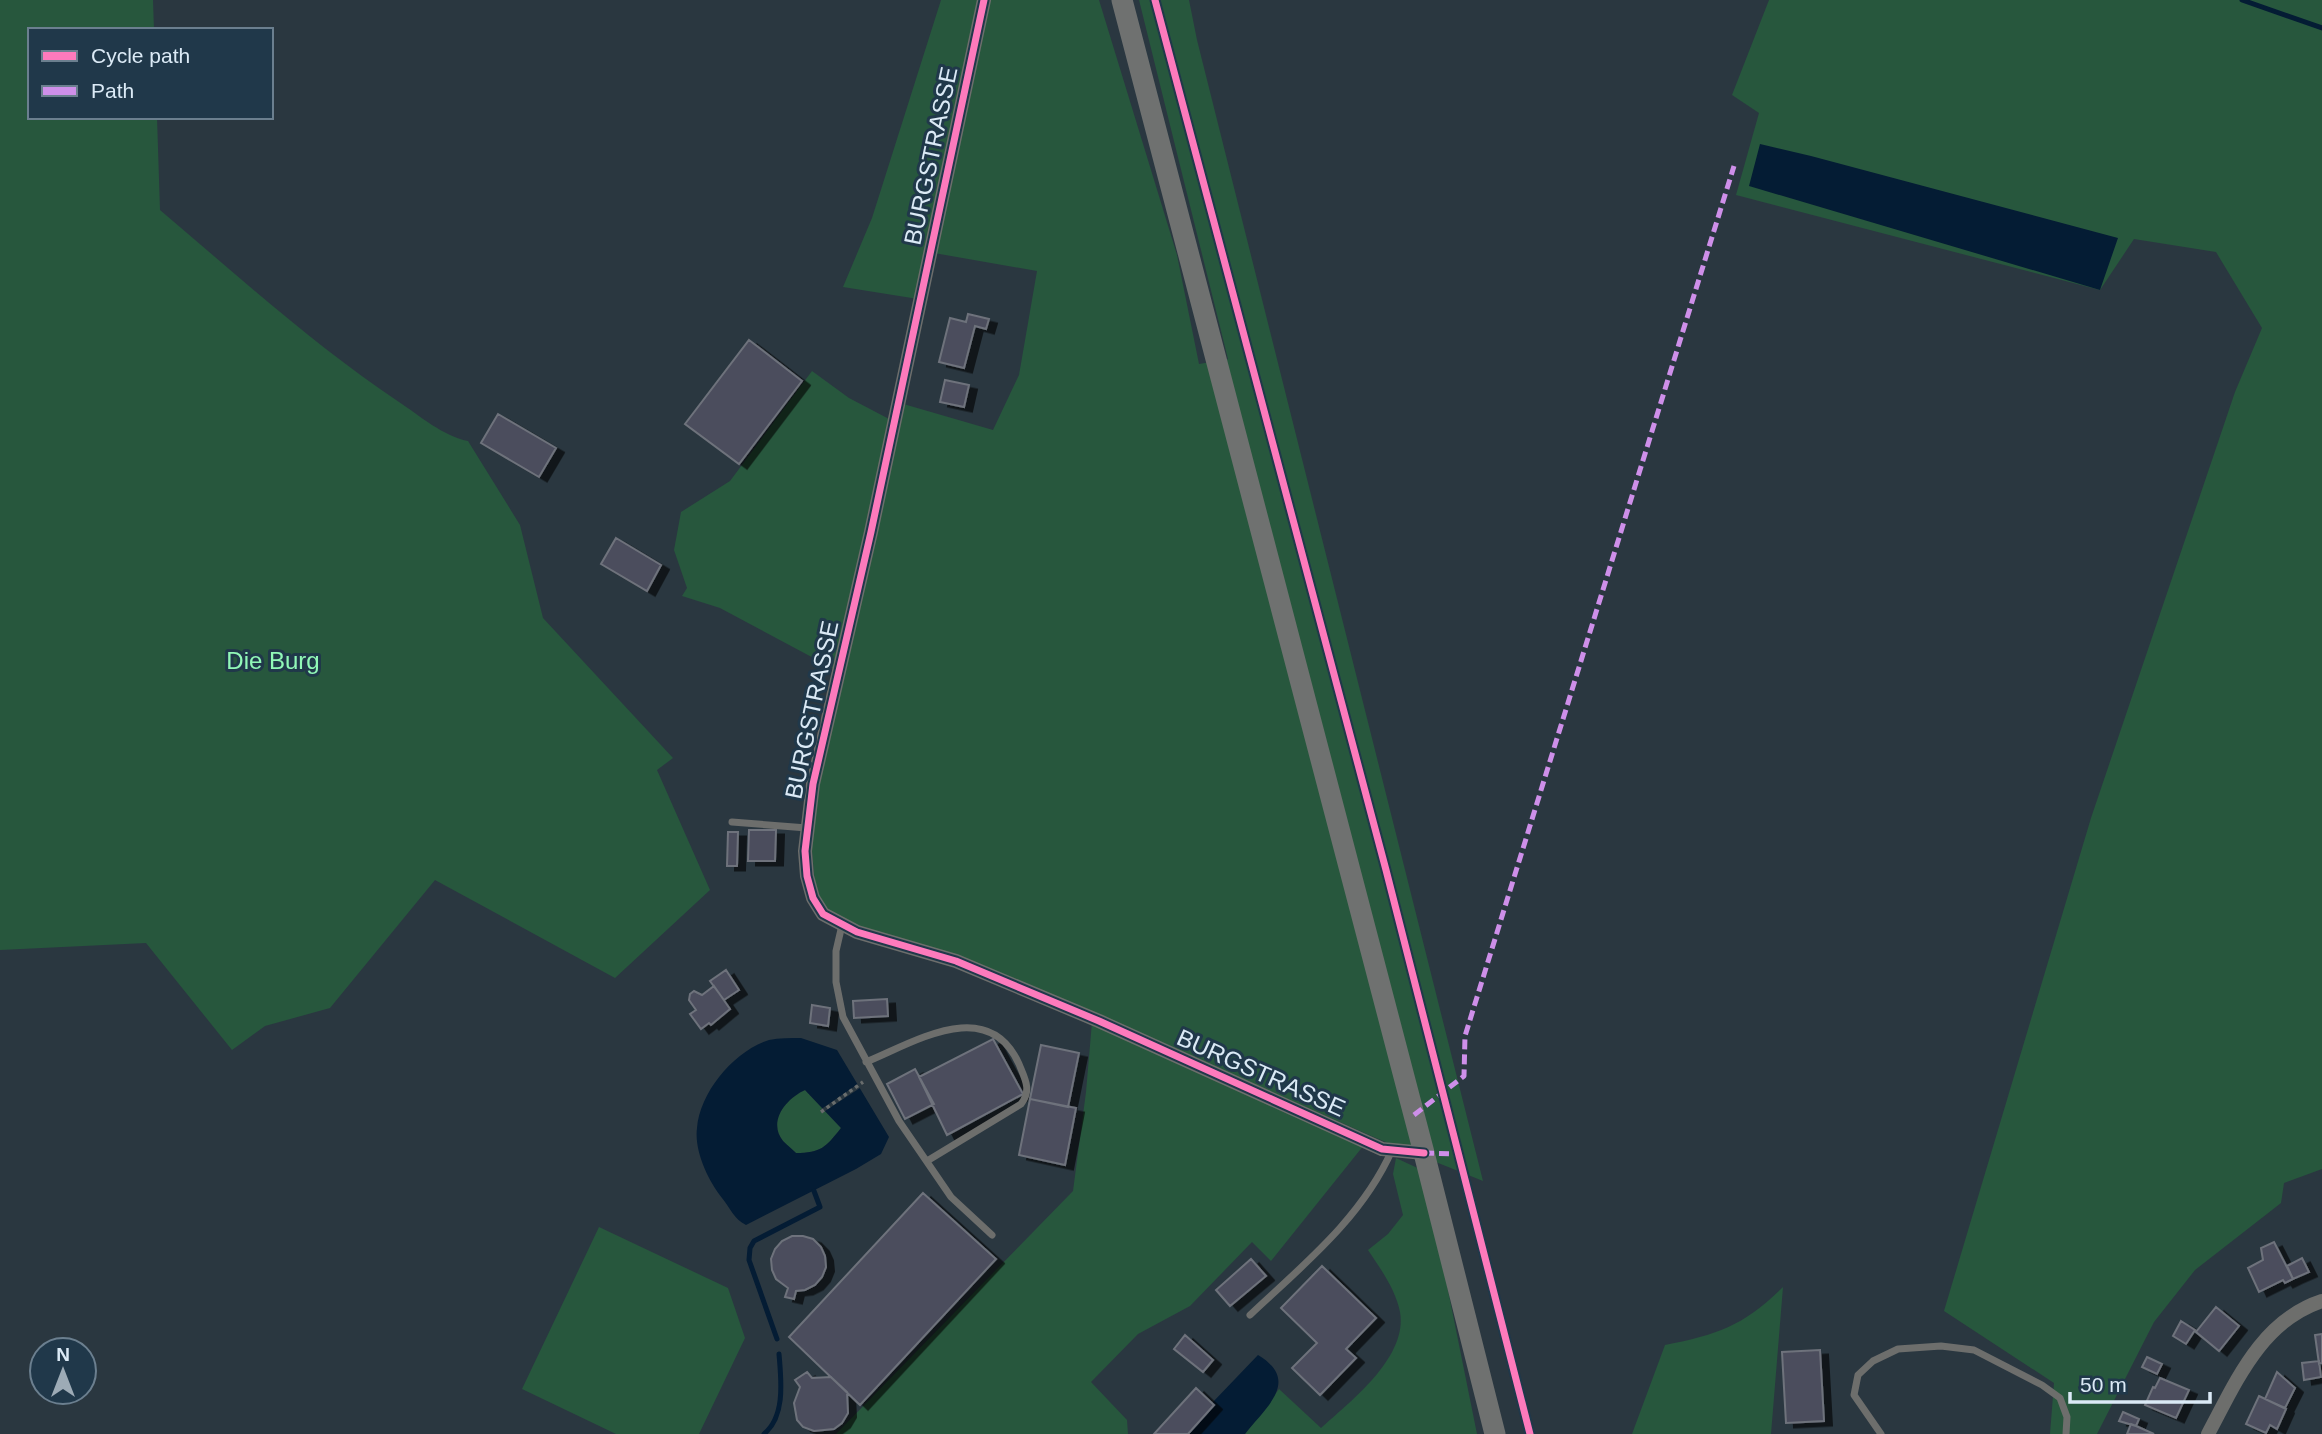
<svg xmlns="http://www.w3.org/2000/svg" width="2322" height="1434" font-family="Arial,sans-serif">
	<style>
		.green { fill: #27573d }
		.water { fill: #041c34; fill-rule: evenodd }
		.pier { fill: #2a3740 }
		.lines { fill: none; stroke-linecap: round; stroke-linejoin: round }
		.stream { stroke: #041c34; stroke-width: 5 }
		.building { fill: #4b4d5d; stroke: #6e727b; stroke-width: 2; filter: url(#shadow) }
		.path { stroke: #696d6d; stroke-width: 3.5; stroke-dasharray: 3.5 3.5; stroke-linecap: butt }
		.service { stroke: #6d6e6c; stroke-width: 7 }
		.minor { stroke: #6d6e6c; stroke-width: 14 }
		.secondary { stroke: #6f7170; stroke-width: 21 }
		.quiet { stroke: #ce8fe9; stroke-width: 5; stroke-dasharray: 10 5; stroke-linecap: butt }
		.cycleway-casing { stroke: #20384a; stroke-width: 11 }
		.cycleway { stroke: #fd7abc; stroke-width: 7 }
		.labels { text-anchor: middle; stroke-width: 6; stroke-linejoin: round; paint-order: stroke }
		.street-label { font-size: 24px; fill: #dbeaf6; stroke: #20384a }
		.park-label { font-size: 24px; fill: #91f8b7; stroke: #20384a }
	</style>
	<defs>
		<filter id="shadow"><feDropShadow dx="8" dy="4.5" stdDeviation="0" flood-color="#0009"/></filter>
	</defs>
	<rect width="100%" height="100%" fill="#2a3740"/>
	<path class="green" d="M0,0H153L154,30H30V117H157L160,210C238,276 314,345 399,402C420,416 443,436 468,441L520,525L543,618L673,758L657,770L710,890L615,978L435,880L330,1008L265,1026L232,1050L146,943L0,950Z
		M941,0H981L918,299L843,287L872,218Z
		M985,0H1099L1177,255L1199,364L1228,359L1139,0H1189L1197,40L1483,1181L1376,1138L1099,1016L857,930L824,911L816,896L810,828L900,403L993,430L1019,375L1037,271L934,253Z
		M1769,0H2322V1169L2284,1183L2281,1203L2195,1270L2154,1322L2097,1434H2050L2054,1383L1944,1311L2091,818L2235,392L2262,328L2216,252L2134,239L2100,290L1736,195L1759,113L1732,95Z
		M812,371L849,398L891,420L836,670L720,608L682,596L687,588L674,550L681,512L730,481Z
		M1092,1022L1364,1145L1271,1261L1252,1242L1190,1306L1138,1334L1091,1382L1127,1420L1128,1434H836L1073,1191L1086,1092Z
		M805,1090L841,1128C826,1147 821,1153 796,1153C792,1149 786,1145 783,1141C767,1121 787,1098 805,1090Z
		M1396,1158L1424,1171L1477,1434H1245L1279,1389L1321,1428C1351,1401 1408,1357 1400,1312C1396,1290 1380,1268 1368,1250L1388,1234L1403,1215L1393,1174Z
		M599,1227L728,1288L745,1338L699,1434H616L522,1389Z
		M1783,1287L1771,1434H1632L1665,1345C1719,1334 1743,1326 1783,1287Z"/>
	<path class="water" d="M1760,144L1811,156L2118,238L2100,290L1749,186Z
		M801,1038L837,1050L889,1137L881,1154L856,1169L746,1225C734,1219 730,1208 722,1198C708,1180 694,1151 697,1128C700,1092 734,1051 769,1040C779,1038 791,1038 801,1038ZM805,1090L841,1128C826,1147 821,1153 796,1153C792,1149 787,1145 783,1141C767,1121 787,1098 805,1090Z
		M1258,1355C1301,1381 1266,1407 1245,1434H1188L1214,1406L1212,1403Z"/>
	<path class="pier" d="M861,1082L863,1086L822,1113L820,1110Z"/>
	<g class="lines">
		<path class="stream" d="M2242,0L2322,28
			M777,1339L749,1260L750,1248L754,1241L820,1207L814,1191
			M764,1434C786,1416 781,1379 779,1354"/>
	</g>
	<path class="building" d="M968,314L989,319L986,329L975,326L964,368L939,362L950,318L966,322Z
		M749,340L802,381L739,464L685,424Z
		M945,380L969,385L964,407L940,402Z
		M498,414L556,448L539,477L481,443Z
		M616,538L661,565L647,591L601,564Z
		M749,830H776L775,861H748Z
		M728,832H738L737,866H727Z
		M726,970L739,990L724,1000L710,981Z
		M714,986L730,1009L711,1025L709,1023L701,1029L690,1014L696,1010L689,1000L690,994L694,991L702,995Z
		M887,999L888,1016L854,1018L853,1001Z
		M812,1005L830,1008L828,1026L810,1023Z
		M993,1039L1023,1094L947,1135L919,1077Z
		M1041,1045L1079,1053L1068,1107L1030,1099Z
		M915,1069L934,1104L905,1119L887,1084Z
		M1030,1099L1076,1108L1065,1165L1019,1155Z
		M923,1193L996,1259L860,1405L789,1337Z
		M792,1236H803L813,1239L821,1247L825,1256L826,1267L822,1277L815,1285L805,1290L796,1291L794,1299L785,1297L788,1288L776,1279L772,1270L771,1259L775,1249L782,1241Z
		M2274,1242L2293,1279L2285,1283L2283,1280L2259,1292L2248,1268L2263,1260L2261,1248Z
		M2302,1258L2309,1272L2293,1279L2287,1266Z
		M1251,1259L1266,1276L1230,1306L1216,1290Z
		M1322,1266L1376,1318L1346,1349L1356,1358L1320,1395L1292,1368L1317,1343L1281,1308Z
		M2216,1307L2239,1326L2219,1351L2196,1332Z
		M2181,1321L2195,1330L2186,1344L2173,1336Z
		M2322,1334V1363L2319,1364L2315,1335Z
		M1185,1335L1213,1360L1203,1372L1174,1349Z
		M1820,1350L1824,1421L1786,1423L1782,1352Z
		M2147,1357L2162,1364L2157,1374L2142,1367Z
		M2319,1361L2321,1377L2304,1380L2302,1363Z
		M807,1372L812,1378L831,1377L847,1392L848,1413L842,1423L834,1429L814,1431L803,1427L797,1420L794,1403L800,1387L795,1380Z
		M2277,1372L2295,1388L2285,1408L2265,1399Z
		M2160,1378L2189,1390L2176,1418L2145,1405L2153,1387L2155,1388Z
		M1196,1388L1214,1405L1188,1434H1154Z
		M2259,1396L2286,1409L2277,1429L2270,1425L2266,1433L2246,1424Z
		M2123,1412L2139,1419L2136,1426L2119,1421Z
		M2131,1424L2136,1426L2154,1434H2127Z"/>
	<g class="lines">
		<path class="path" d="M821,1112L863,1082"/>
		<path class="service" d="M732,822L807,828
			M842,925L836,951V982L843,1017L899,1121L951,1197L992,1235
			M866,1062C915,1042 988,995 1019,1064C1025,1079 1032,1090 1021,1104L927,1161
			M1250,1315C1302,1266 1362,1218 1392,1150
			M1881,1434L1854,1395L1858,1375L1873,1361L1898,1349L1941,1346L1974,1350L2042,1385L2060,1398L2067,1417L2066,1434"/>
		<path class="minor" d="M984,0L871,532L813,784L805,851L807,876L813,898L823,914L857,932L956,961L1099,1021L1382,1149L1424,1153
			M2208,1434C2236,1382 2261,1321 2322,1301"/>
		<path class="secondary" d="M1122,0L1424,1153L1495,1434"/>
		<path class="quiet" d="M1414,1115L1464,1076L1465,1036L1734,166
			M1424,1153L1458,1154"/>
		<g class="cycleway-casing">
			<path id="cycleway" d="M984,0L871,532L813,784L805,851L807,876L813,898L823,914L857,932L956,961L1099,1021L1382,1149L1424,1153
				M1155,0L1386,870L1530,1434"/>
		</g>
		<use href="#cycleway" class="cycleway"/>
	</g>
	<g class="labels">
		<g class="street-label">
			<text transform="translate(931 156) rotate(-78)" y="8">BURGSTRASSE</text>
			<text transform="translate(812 710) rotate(-78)" y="8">BURGSTRASSE</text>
			<text transform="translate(1261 1073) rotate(24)" y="8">BURGSTRASSE</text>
		</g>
		<g class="park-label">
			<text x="273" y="669">Die Burg</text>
		</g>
	</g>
	<rect x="28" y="28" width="245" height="91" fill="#20384a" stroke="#6b7f8f" stroke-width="2"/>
	<rect x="42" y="51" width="35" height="10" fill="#fd7abc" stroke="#6b7f8f" stroke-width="2"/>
	<text x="91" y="63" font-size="21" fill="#dbeaf6">Cycle path</text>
	<rect x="42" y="86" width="35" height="10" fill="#ce8fe9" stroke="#6b7f8f" stroke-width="2"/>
	<text x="91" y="98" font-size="21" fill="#dbeaf6">Path</text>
	<g transform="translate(63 1371)"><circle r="33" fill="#20384a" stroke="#6b7f8f" stroke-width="2"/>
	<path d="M0-5L12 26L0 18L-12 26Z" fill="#9dabb6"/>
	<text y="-10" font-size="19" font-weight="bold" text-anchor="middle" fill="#dbeaf6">N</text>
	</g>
	<path d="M2070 1392v10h140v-10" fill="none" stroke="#dbeaf6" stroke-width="3.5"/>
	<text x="2080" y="1392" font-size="21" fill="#dbeaf6" stroke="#20384a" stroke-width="5" paint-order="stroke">50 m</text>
</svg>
